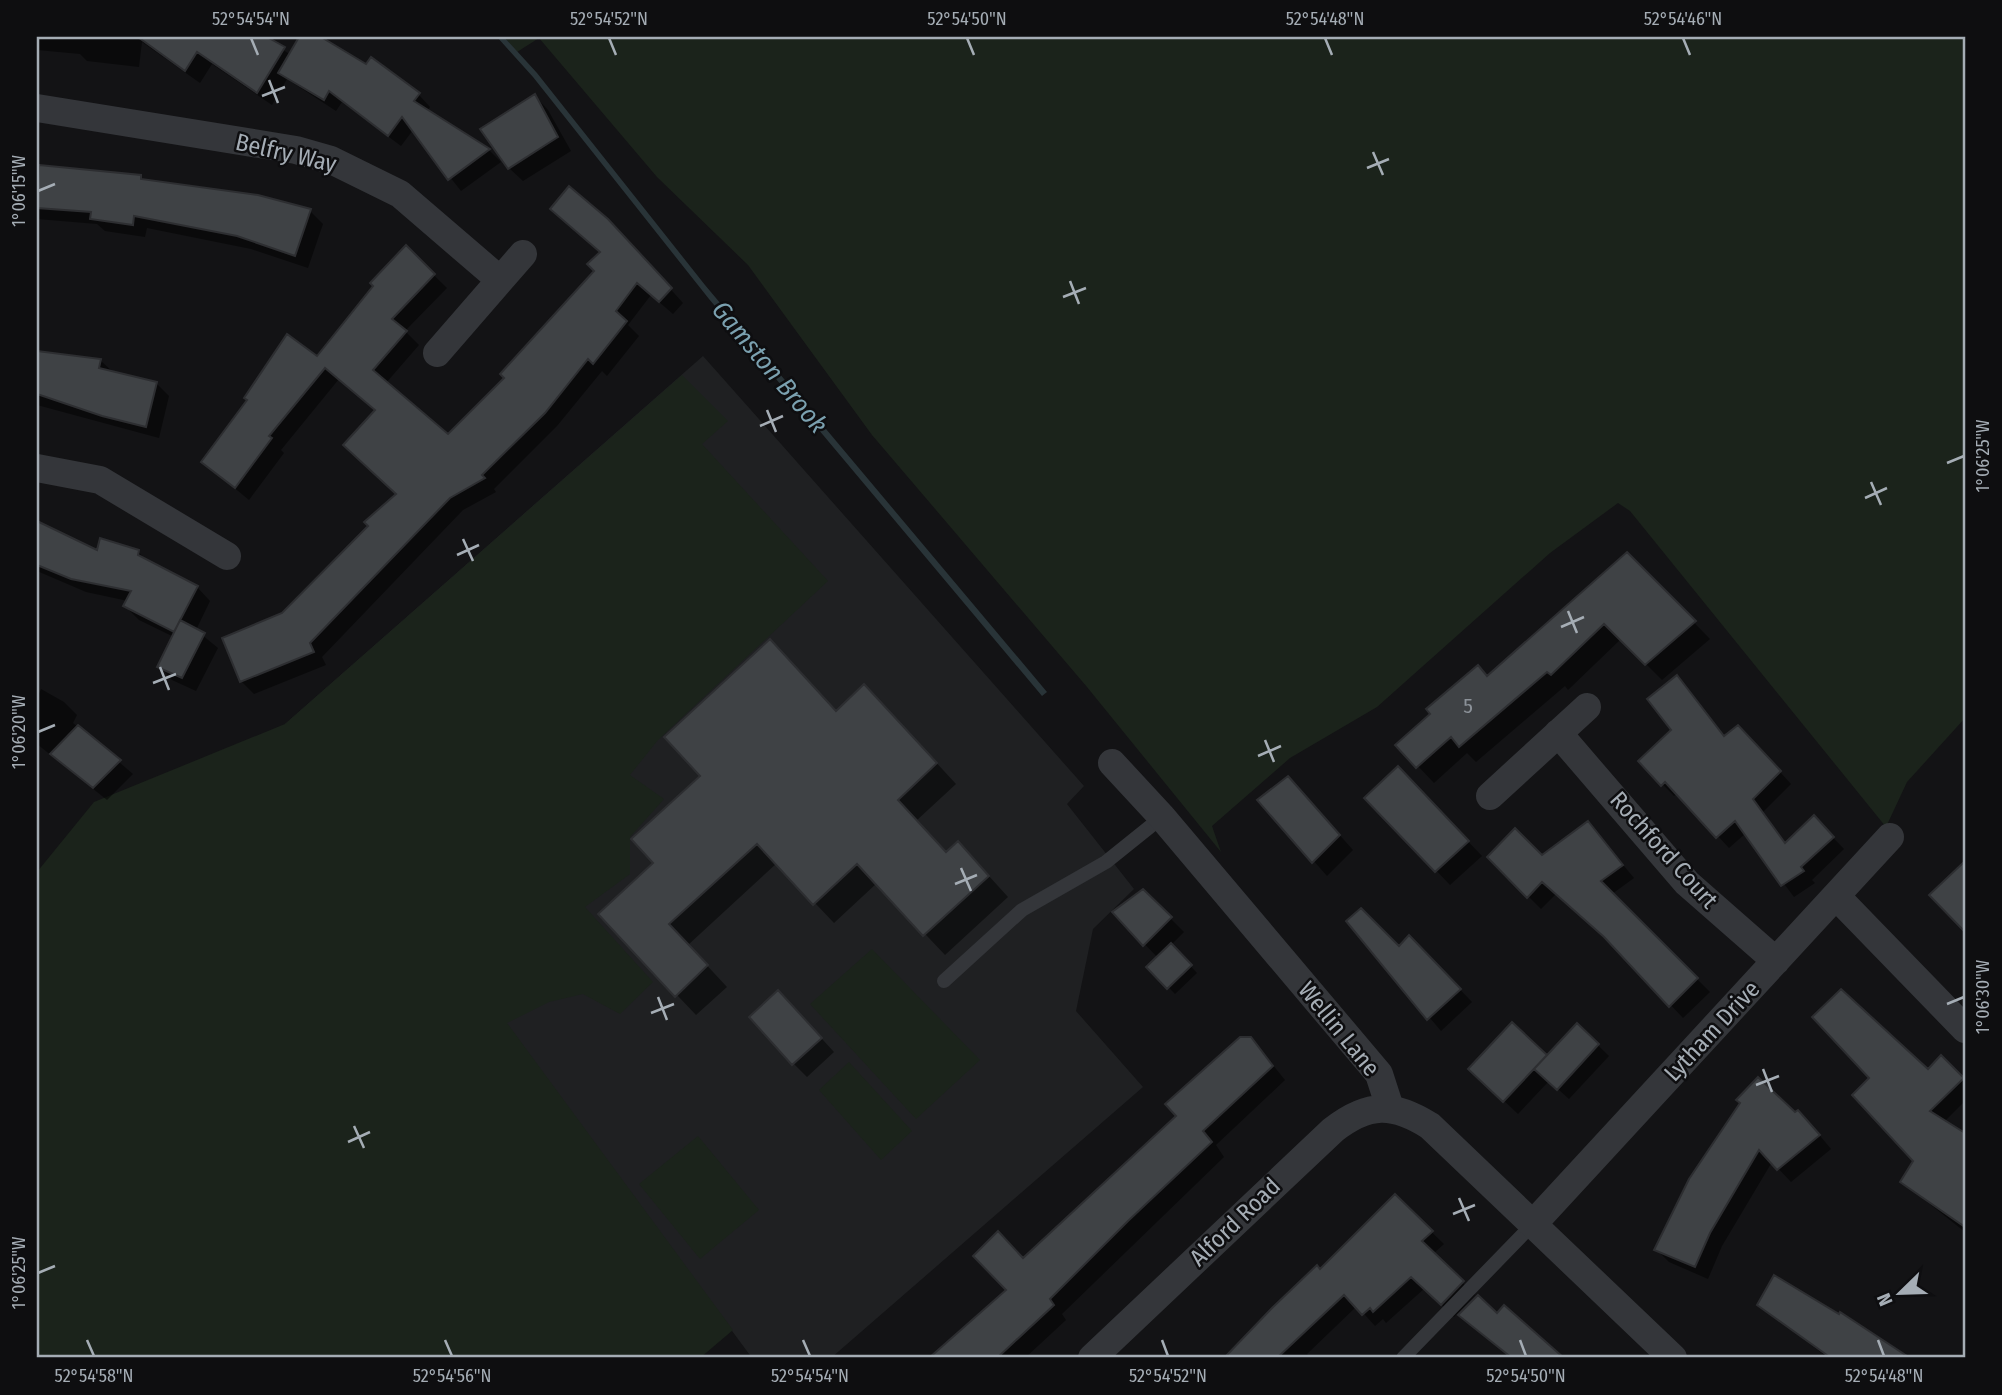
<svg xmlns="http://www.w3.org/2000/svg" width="2002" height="1395" font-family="'Fira Sans Condensed',sans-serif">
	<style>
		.built { fill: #1f2022 }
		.green { fill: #1b231b }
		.water { fill: #293438 }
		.shadow { fill: #0007 }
		.building { fill: #3f4245; stroke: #2d2e31; stroke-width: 2 }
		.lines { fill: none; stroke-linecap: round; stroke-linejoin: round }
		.lane { stroke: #34363a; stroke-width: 14 }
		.street { stroke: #34363a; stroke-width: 28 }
		.ticks { fill: none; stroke: #a5adb5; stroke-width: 2.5 }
		.labels { text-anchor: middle; stroke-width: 5; stroke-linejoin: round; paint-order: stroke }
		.number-label { font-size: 21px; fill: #8c9299 }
		.street-label { font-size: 24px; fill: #a5adb5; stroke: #0e0e10 }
		.water-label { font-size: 26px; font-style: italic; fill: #7ba1b0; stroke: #0e0e10 }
		.neatline { fill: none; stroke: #a5adb5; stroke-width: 2.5 }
		.ticks-label { font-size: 18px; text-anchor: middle; fill: #a5adb5 }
	</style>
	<rect width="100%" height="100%" fill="#131315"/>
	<path class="built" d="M703,356L1084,786L1067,804L1134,889L1093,929L1076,1011L1143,1087L831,1358H752L285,724Z"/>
	<path class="green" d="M504,37H1965V718L1907,782L1886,827L1630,511L1618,503L1550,553L1377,707L1290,758L1212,826L1221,852L1087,687L872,435L748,265L657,177L539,38L517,52Z
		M682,375L728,421L702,444L828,581L658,740L630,775L664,799L630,837V874L585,907L653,982L620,1014L583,994L549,1002L507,1023L733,1330L700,1358H37V872L94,802L285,724Z
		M872,949L980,1060L916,1119L810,1004Z
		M849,1062L912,1131L881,1160L819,1090Z
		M698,1136L759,1210L700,1259L639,1184Z"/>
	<path class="water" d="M497,37H504L537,73L705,285L1047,692L1042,696L709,299L533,77Z"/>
	<path class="shadow" d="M37,37H263L291,55L301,37H318L419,95L430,107L427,111L489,150L501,162L461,191L413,130L401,146L342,102L336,111L287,79L272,105L212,64L200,83L142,42L139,67L87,61L80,54L37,50Z
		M535,96L548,110L571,151L523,181L509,168Z
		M37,166L140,177L145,181L310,211L323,224L308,268L251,249L147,228L145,237L105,231L97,224L37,219Z
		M552,209L621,234L683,303L673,314L651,295L628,325L639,336L607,376L602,371L557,426L494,489L496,492L463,510L322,657L326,665L254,694L241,681L398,495L376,411L339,379L281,450L284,453L249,500L203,462L318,358L406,248L447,288L405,331L419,345L386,383L449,436L506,378L596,271L601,253Z
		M37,352L100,360L114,373L156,383L169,396L159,438L37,405Z
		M37,523L98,552H138L150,563L197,587L210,601L196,630L218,648L196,691L172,680L159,666L174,637L139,620L125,606L128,601L86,592L37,571Z
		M1627,554L1710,639L1662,680L1621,639L1568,690L1565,686L1476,762L1467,753L1434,783L1398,745L1488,678Z
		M1677,678L1726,737L1750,739L1791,784L1763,812L1786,844L1814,818L1844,849L1812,880L1815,883L1794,897L1746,833L1729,848L1678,793L1674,796L1640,761L1673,730Z
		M41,689L64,702L77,715L73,723L133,774L107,800L37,744V698Z
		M884,706L956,784L916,821L946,854L978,864L1008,897L945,955L877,883L834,923L777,863L688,945L727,987L696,1015L600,914L837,712Z
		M1412,783L1482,856L1450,885L1367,798Z
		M1301,792L1353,850L1327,876L1260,800Z
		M1588,823L1634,878L1612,894L1710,992L1683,1018L1614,945L1556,894L1541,909L1489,857H1542Z
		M1143,891L1184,932L1171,945L1197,973L1175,994L1149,967L1158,958L1115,913Z
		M1348,921L1399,948L1421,949L1472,1002L1441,1031Z
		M792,1006L834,1052L807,1077L793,1063Z
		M1512,1024L1547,1057L1577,1025L1609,1056L1569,1099L1549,1081L1518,1114L1484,1082Z
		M1251,1038L1285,1080L1216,1145L1224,1157L1062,1314L1066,1320L1025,1358H935L1008,1290L1024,1260L1178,1116Z
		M1941,1058L1965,1082V1101L1944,1122L1965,1138V1147L1952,1167L1965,1177V1232L1902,1182L1915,1161L1928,1071Z
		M1795,1115L1811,1125L1831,1149L1791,1182L1772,1162L1722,1246L1708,1279L1669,1262L1656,1249Z
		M1395,1197L1444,1244L1433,1254L1475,1295L1454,1317L1425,1288L1386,1323L1383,1319L1375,1326L1357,1306L1307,1354L1311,1358H1227L1273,1309L1320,1271Z
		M1759,1305L1887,1345L1900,1358H1828Z
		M1504,1308L1561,1358H1511L1461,1315L1497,1316Z"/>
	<path class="building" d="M138,37H267L285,47L257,93L197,52L185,71Z
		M299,37H321L366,64L371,57L420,93L414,101L490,149L448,180L402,117L388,136L329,91L324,100L278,73Z
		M535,94L558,137L508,169L480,129Z
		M39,165L141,175V179L258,195L311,209L295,256L237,236L134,216L133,225L90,219L91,212L37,208Z
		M569,186L608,219L672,288L659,302L637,283L616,311L627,321L593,364L588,359L545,413L482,475L485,478L450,498L310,643L314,652L240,682L222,638L282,613L368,526L364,522L396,494L343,445L375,410L325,368L269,436L272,438L235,488L201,462L247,400L244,398L287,334L317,356L373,286L370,283L406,245L435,274L392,319L407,331L373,370L448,434L504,378L500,374L594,271L587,264L600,252L550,209Z
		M37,351L101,359L99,368L157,382L146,427L102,416L37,394Z
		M37,521L97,550L100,538L139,550L138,555L198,586L174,632L123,606L131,591L71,579L37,565Z
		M1627,552L1696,621L1645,665L1604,624L1551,675L1547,672L1459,747L1451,737L1416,768L1395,745L1430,714L1426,709L1478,665L1487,676Z
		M180,620L205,633L182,678L157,667Z
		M770,639L836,711L864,684L937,763L898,800L946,852L958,841L989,876L923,936L857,864L813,905L757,844L669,924L708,965L675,997L598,914L653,863L631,839L700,776L664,737Z
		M1677,675L1724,736L1738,725L1781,771L1753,799L1785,843L1814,815L1834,837L1801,867L1804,871L1781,886L1735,821L1716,838L1665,782L1661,786L1638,761L1671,730L1647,699Z
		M78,725L121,760L93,788L50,754Z
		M1398,766L1469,841L1435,872L1364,798Z
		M1288,776L1340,835L1312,863L1257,800Z
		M1588,821L1623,865L1601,881L1698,978L1669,1007L1604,937L1542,882L1527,898L1487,857L1515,828L1542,855Z
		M1965,861V932L1929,895Z
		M1143,889L1172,917L1143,946L1112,912Z
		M1361,908L1399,946L1409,935L1461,989L1427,1020L1346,921Z
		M1171,943L1192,965L1167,989L1146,967Z
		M1841,989L1928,1069L1941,1055L1964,1078L1930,1111L1965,1133V1227L1900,1182L1913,1161L1852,1095L1869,1078L1812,1017Z
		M778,990L822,1038L792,1065L749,1017Z
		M1512,1022L1547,1055L1503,1102L1468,1069Z
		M1577,1023L1599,1044L1557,1090L1534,1069Z
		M1240,1037H1251L1273,1066L1203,1131L1212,1142L1128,1221L1050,1299L1054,1305L997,1358H929L1006,1290L973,1256L998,1231L1023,1258L1176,1116L1165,1104Z
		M1758,1077L1795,1112L1798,1110L1820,1135L1777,1170L1759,1150L1710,1233L1695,1267L1654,1250L1689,1179L1740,1103L1736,1100Z
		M1395,1194L1433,1231L1422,1241L1464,1281L1441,1305L1411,1277L1373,1312L1370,1308L1362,1315L1344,1295L1277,1358H1224L1272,1308L1317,1265L1320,1269Z
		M1774,1275L1839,1314L1840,1312L1910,1358H1831L1757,1305Z
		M1478,1295L1497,1313L1504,1305L1564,1358H1512L1458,1315Z"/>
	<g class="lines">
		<path class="lane" d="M944,981L1022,910L1106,862L1162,817
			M1403,1358L1533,1224"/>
		<path class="street" d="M37,108L296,150L331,160L400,194L500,280
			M437,353L523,254
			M37,468L100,480L227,556
			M1558,733L1687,883L1776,961
			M1112,763L1162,817L1379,1074L1390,1108
			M1490,796L1587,707
			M1836,896L1965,1029
			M1533,1224L1890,837
			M1092,1358L1333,1130C1369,1102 1393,1103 1430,1126L1673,1358"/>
	</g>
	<path class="ticks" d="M251,38L258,55M609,38L616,55M967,38L974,55M1325,38L1332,55M1683,38L1690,55M269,80L278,103M262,96L285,87M1373,152L1383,175M1367,168L1389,159M38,191L55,184M1070,281L1079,304M1063,297L1086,288M767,410L776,432M760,426L783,416M1947,463L1964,456M1871,482L1881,505M1865,498L1887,488M463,539L473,561M457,555L479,545M1568,611L1577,633M1561,627L1584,617M160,667L169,690M153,683L176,674M38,732L55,725M1265,740L1274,762M1258,756L1281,746M961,868L971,891M955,884L977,875M658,997L667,1020M1947,1004L1964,997M651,1013L674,1004M1763,1069L1772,1092M1756,1085L1779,1076M354,1126L364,1148M348,1142L370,1132M1459,1198L1469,1221M1453,1214L1475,1205M38,1273L55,1266M87,1340L94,1356M445,1340L452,1356M803,1340L810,1356M1162,1340L1168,1356M1520,1340L1526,1356M1878,1340L1884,1356"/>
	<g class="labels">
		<g class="number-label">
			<text x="1468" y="713">5</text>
		</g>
		<g class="street-label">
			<text transform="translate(286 153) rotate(13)" y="8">Belfry Way</text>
			<text transform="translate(1664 850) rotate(48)" y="8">Rochford Court</text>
			<text transform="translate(1339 1029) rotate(51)" y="8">Wellin Lane</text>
			<text transform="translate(1712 1031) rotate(-47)" y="8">Lytham Drive</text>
			<text transform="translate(1235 1222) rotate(-44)" y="8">Alford Road</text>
		</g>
		<g class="water-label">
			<text transform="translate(770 367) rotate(50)" y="9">Gamston Brook</text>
		</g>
	</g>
	<rect width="2002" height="1395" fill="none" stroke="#0e0e10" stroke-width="77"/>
	<g transform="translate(1900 1293) rotate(247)" stroke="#0e0e10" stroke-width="5" paint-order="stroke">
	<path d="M0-5L12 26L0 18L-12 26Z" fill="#a5adb5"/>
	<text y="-10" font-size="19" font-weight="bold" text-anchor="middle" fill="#a5adb5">N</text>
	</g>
	<rect x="38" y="38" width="1926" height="1318" class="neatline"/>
	<g class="ticks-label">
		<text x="251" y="25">52°54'54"N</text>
		<text x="609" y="25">52°54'52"N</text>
		<text x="967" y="25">52°54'50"N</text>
		<text x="1325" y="25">52°54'48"N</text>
		<text x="1683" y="25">52°54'46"N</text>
		<text transform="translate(19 191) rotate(-90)" y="6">1°06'15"W</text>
		<text transform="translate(1983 456) rotate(-90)" y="6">1°06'25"W</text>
		<text transform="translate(19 732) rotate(-90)" y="6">1°06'20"W</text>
		<text transform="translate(1983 997) rotate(-90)" y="6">1°06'30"W</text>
		<text transform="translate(19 1273) rotate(-90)" y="6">1°06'25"W</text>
		<text x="94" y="1382">52°54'58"N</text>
		<text x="452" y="1382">52°54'56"N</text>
		<text x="810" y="1382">52°54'54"N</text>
		<text x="1168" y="1382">52°54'52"N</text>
		<text x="1526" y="1382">52°54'50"N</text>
		<text x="1884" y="1382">52°54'48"N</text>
	</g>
</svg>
